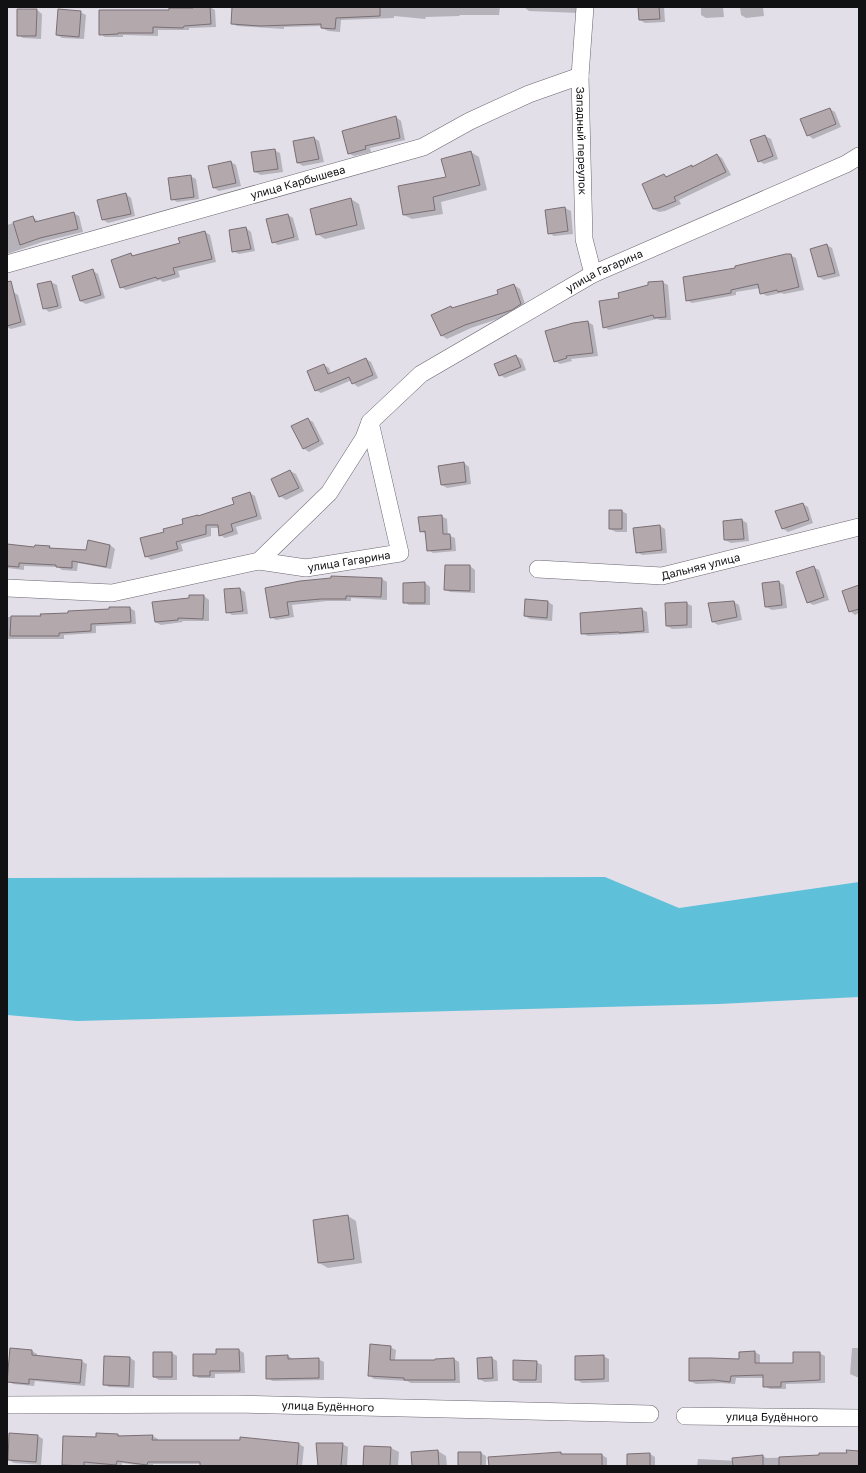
<svg xmlns="http://www.w3.org/2000/svg" width="866" height="1473" font-family="'Golos Text',sans-serif">
	<style>
		.water { fill: #5fc1d9 }
		.shadow { fill: #0003 }
		.building { fill: #b3a8ac; stroke: #7a6f74 }
		.lines { fill: none; stroke-linecap: round; stroke-linejoin: round }
		.minor-casing { stroke: #6a666f; stroke-width: 18 }
		.minor { stroke: #fff; stroke-width: 17 }
		.labels { text-anchor: middle; stroke-width: 3; stroke-linejoin: round; paint-order: stroke }
		.street-label { font-size: 11px; fill: #111013; stroke: #f1ecf7 }
	</style>
	<rect width="100%" height="100%" fill="#e3dfe9"/>
	<path class="water" d="M605,877L679,908L859,882V997L719,1004L77,1021L7,1015V878Z"/>
	<path class="shadow" d="M194,7H210L215,10L216,27L189,28V30H158V36L123,35V37H105L100,34L170,12L194,9Z
		M233,7H500L499,15H459L460,16L426,17L425,19L394,16V18L341,20L340,32L328,31L322,28V26L284,27V29L237,26L232,23Z
		M524,7H579V13L529,11Z
		M639,7H664L665,22L645,23L640,20Z
		M701,7H723L724,17L706,18L701,15Z
		M740,7H763L764,16L746,18L741,15Z
		M37,10L42,14L41,39L23,38L18,35Z
		M80,12L86,15L84,39L62,38L57,35Z
		M830,109L835,112L841,127L813,139L808,135Z
		M396,117L401,121L405,140L370,148L371,152L354,156L348,153Z
		M765,136L771,139L778,159L764,164L759,161Z
		M314,138L319,141L324,162L303,166L298,163L294,142Z
		M274,150L280,153L283,172L261,175L255,172Z
		M471,152L479,157L487,190L441,202L443,214L412,219L404,215L447,178Z
		M717,155L722,158L731,175L679,200L681,204L665,211L659,212L653,209L664,175L668,177L691,166L693,167Z
		M231,162L236,165L241,186L219,191L214,188Z
		M190,176L196,179L199,199L177,202L172,199Z
		M126,194L131,198L135,216L108,223L102,219Z
		M351,199L359,204L365,229L325,239L317,234Z
		M565,208L571,211L573,234L554,236L549,233L546,211Z
		M73,213L79,216L83,232L45,241L7,254V225L33,217L39,222Z
		M288,215L293,218L299,240L278,245L273,242Z
		M246,228L251,232L255,251L239,254L233,251Z
		M205,232L210,235L216,262L178,271L180,277L163,282L160,280L126,290L121,287L131,254L134,256L181,243Z
		M827,245L832,248L840,276L824,280L819,277Z
		M790,255L796,258L804,290L784,294L781,293L767,296L761,293L760,288L736,292V295L692,303L687,300L736,269Z
		M93,271L98,274L105,298L86,304L80,301Z
		M51,282L57,285L62,308L49,312L44,308Z
		M662,282L668,285L671,320H660L657,319L609,330L604,327L620,299Z
		M514,285L520,289L526,307L518,312L471,328L447,339L441,335L451,307L453,309L500,294Z
		M13,292L18,295L26,325L11,329L7,327V294Z
		M588,322L593,325L598,356L571,359L572,361L560,364L555,361Z
		M516,356L522,359L526,370L505,378L500,375L495,364Z
		M366,359L371,362L378,378L358,387L353,383L352,380L321,393L315,390L324,365L329,368L331,374Z
		M308,419L313,422L324,444L309,452L303,448Z
		M464,463L469,467L471,484L447,488L442,485Z
		M290,471L296,474L304,491L286,500L280,496L272,479Z
		M250,493L255,496L262,519L236,527L238,534L225,538L220,535L219,528H211V536L181,544L183,551L151,560L146,556L165,533L235,504Z
		M803,504L808,507L813,523L788,532L782,528Z
		M622,511L627,514V532H616L610,529Z
		M441,516L447,519L448,535L455,538L456,551L433,553L428,550L427,535L421,531Z
		M742,520L747,523L749,541L731,543L725,540Z
		M660,526L665,529L667,553L642,555L637,552Z
		M89,542L110,545L115,549L111,569L78,563L77,571L62,570L58,567L24,566V570L7,568V545L35,549L49,547L53,549L87,551Z
		M446,566H470L475,570V593L450,592L445,589Z
		M813,567L819,570L829,600L813,605L808,602Z
		M332,577L382,579L387,582V600L351,598V601H327L292,605L294,617L276,620L271,617L266,588L332,579Z
		M779,582L784,585L787,608L772,610L766,607Z
		M425,583L430,587V605H409L404,602Z
		M859,586V613L855,615L850,611Z
		M240,589L245,592L248,614L232,615L227,612L225,590Z
		M204,596L209,600V621H182L183,622L161,625L155,622L190,599Z
		M526,600L548,602L553,605L552,621L530,619L525,616Z
		M734,602L739,605L742,620L718,625L713,622Z
		M686,603L692,606V628L672,629L667,626Z
		M130,608L135,611L136,624L96,626V633L64,635V639H7V617H42Z
		M641,609L647,612L649,633L588,636L582,633Z
		M348,1216L356,1221L362,1263L328,1268L319,1263Z
		M390,1347L396,1350L395,1361H436L454,1359L459,1362L460,1383H411L407,1381L374,1379L369,1375Z
		M852,1348H859V1378L850,1374Z
		M217,1350H239L244,1353L245,1373L215,1374V1378H199L194,1375L217,1355Z
		M32,1351L37,1354V1357L81,1361L87,1364L85,1386L35,1381L34,1386L13,1384L8,1381Z
		M755,1352L760,1355V1364H794L819,1353L825,1356V1383L786,1384V1389H770L764,1386V1378H736L735,1384L720,1383L696,1384L690,1381Z
		M172,1353L177,1356V1380H159L154,1377Z
		M288,1356L293,1359H318L324,1362V1380L273,1381L267,1378Z
		M603,1356L609,1359V1382L582,1383L576,1379Z
		M105,1357L130,1358L135,1361L134,1388L109,1387L104,1384Z
		M492,1358L497,1361L498,1381L485,1382L479,1379Z
		M536,1362L542,1365V1383H520L514,1380Z
		M118,1435L122,1437L153,1436L158,1439V1441L299,1444L304,1447L302,1466H201V1464H153V1466H145L122,1463V1466L89,1465V1466H65L63,1465L97,1438Z
		M38,1436L43,1439L41,1465L14,1463L9,1460Z
		M342,1444L348,1447L347,1466H319Z
		M391,1448L399,1452L398,1466H364Z
		M438,1451L446,1456L447,1466H413Z
		M481,1453L486,1456V1466H459Z
		M561,1453L563,1455H602L607,1458V1466H542Z
		M650,1454L655,1457V1466H628V1455Z
		M763,1456L766,1458L801,1457L806,1466H697L698,1459L739,1461L740,1458Z"/>
	<path class="building" d="M193,7H210L211,24L184,26L183,28L153,27V33H118V34L99,35V10H169V8H193Z
		M232,7H380V16L336,18L335,29L321,28V24L260,26L231,24Z
		M638,7H659L660,19L639,20Z
		M17,9H37L36,36H17Z
		M58,9L81,11L79,37L56,35Z
		M830,108L836,124L807,136L800,119Z
		M396,116L400,138L365,146L366,149L348,154L342,131Z
		M765,135L773,156L758,162L750,140Z
		M314,137L319,159L297,163L293,141Z
		M275,149L278,169L254,172L251,152Z
		M471,151L480,185L433,197L435,210L403,215L398,186L446,177L441,159Z
		M717,154L726,172L674,197L676,201L659,208L653,209L642,184L664,174L666,177L692,165V167Z
		M231,161L236,183L213,188L208,166Z
		M191,175L194,197L171,200L168,178Z
		M126,193L131,214L102,220L97,200Z
		M351,198L357,225L316,235L310,209Z
		M565,207L568,231L548,234L545,210Z
		M74,212L78,229L40,238L20,245L13,222L33,216L35,222Z
		M288,214L294,237L272,243L266,219Z
		M246,227L251,249L232,252L229,230Z
		M205,231L212,259L173,268L175,274L157,279L156,277L120,288L111,260L131,253L132,256L180,243L178,238Z
		M827,244L835,273L818,277L810,249Z
		M786,254H791L799,287L778,292L777,290L760,294L758,284L731,290V293L686,301L683,277L735,268V266Z
		M93,269L101,295L80,301L72,276Z
		M11,281L21,322L7,326V282Z
		M51,281L58,306L43,309L37,284Z
		M663,281L666,317L654,318L653,315L603,328L599,301L619,298L618,293L648,285V282Z
		M514,284L521,304L512,310L465,325L441,336L431,315L451,306L452,308L498,294L497,290Z
		M588,321L593,353L566,356L567,358L554,362L545,331L573,323Z
		M516,355L521,367L499,376L494,364Z
		M366,358L373,375L352,384L349,377L315,391L307,371L324,364L328,374Z
		M308,418L319,441L303,449L291,426Z
		M464,462L466,482L441,485L438,466Z
		M290,470L299,488L279,497L271,479Z
		M250,492L257,516L231,524L233,531L219,536L218,525H206V534L176,542L178,549L145,557L140,538L164,532L163,529L183,524L182,519L198,515V516L234,504L232,498Z
		M803,503L809,520L782,529L775,511Z
		M609,510H622V529H609Z
		M442,515L443,534H450L451,549L427,551L425,531L420,532L418,517Z
		M742,519L744,539L724,540L723,521Z
		M660,525L662,550L636,553L633,528Z
		M88,540L110,545L106,567L72,561V568L56,567V565L19,563V567L7,566V544L34,547L35,545L50,546L49,548L86,550Z
		M445,565H470V591L444,590Z
		M814,566L824,597L807,603L796,572Z
		M331,576L382,578L381,597L346,596V599H321L287,602L289,615L270,618L265,588L300,581L331,578Z
		M779,581L782,605L765,607L762,583Z
		M425,582V603H403V583Z
		M859,585V609L849,612L842,591Z
		M240,588L243,611L226,613L224,589Z
		M189,595H204L203,619L178,618V620L155,622L152,602L189,598Z
		M525,599L548,601L547,618L524,616Z
		M734,601L737,617L712,622L708,603Z
		M687,602V625L666,626L665,603Z
		M109,607H130L131,622L91,624V631L59,633V636H10L11,616H41L40,614L68,613V611L109,609Z
		M642,608L644,631L619,633V632L581,634L580,613Z
		M348,1215L354,1259L318,1263L313,1220Z
		M370,1344L391,1346L390,1360H435V1359L454,1358L455,1380H404V1378L368,1376Z
		M10,1348L32,1350V1355L82,1360L80,1383L29,1379V1384L7,1382Z
		M216,1349H239L240,1371H210V1376H193V1354H216Z
		M755,1351V1363H793V1352H820V1380L781,1382V1387H763V1375L731,1376L730,1382L714,1380L689,1381V1358H711L739,1359V1352Z
		M153,1352H172V1377H153Z
		M288,1355V1359L319,1358V1378L266,1379V1356Z
		M604,1355V1379L575,1380V1356Z
		M104,1356L130,1357L129,1386L103,1385Z
		M492,1357L493,1378L478,1379L477,1358Z
		M513,1360L537,1361L536,1380H513Z
		M9,1433L38,1435L36,1462L8,1460Z
		M96,1433L118,1434V1436L153,1435L152,1440H240V1437L299,1443L297,1466H200V1462H148L147,1465L117,1461L116,1465L84,1462V1466L62,1465L63,1436L96,1437Z
		M316,1443H343L341,1466H318Z
		M364,1446L391,1447L390,1466H363Z
		M438,1450L439,1466H412L411,1452Z
		M846,1450L859,1451V1466H779V1457L819,1455V1453H847Z
		M458,1452H481V1466H458Z
		M561,1452V1454H602V1466H489L488,1457Z
		M650,1453V1466H627V1454Z
		M763,1455V1466H733L732,1458Z"/>
	<g class="lines">
		<g class="minor-casing">
			<g id="minor">
				<path id="s1" d="M585,7L580,76L584,239L593,274"/>
				<path id="s2" d="M7,264L423,147L470,121L529,94L580,76"/>
				<path id="s3" d="M259,561L306,568L400,553L370,422"/>
				<path id="s4" d="M538,569L662,576L859,527"/>
				<path id="s5" d="M7,588L112,593L259,561L329,493L364,438L370,422L421,374L593,274L846,164L859,156"/>
				<path id="s6" d="M7,1405L236,1404L650,1414"/>
				<path id="s7" d="M685,1416L859,1418"/>
			</g>
		</g>
		<use href="#minor" class="minor"/>
	</g>
	<g class="labels">
		<g class="street-label">
			<text dy="4" stroke="none"><textPath href="#s1" startOffset="134">Западный переулок</textPath></text>
			<text dy="4" stroke="none"><textPath href="#s2" startOffset="302">улица Карбышева</textPath></text>
			<text dy="4" stroke="none"><textPath href="#s5" startOffset="716">улица Гагарина</textPath></text>
			<text dy="4" stroke="none"><textPath href="#s3" startOffset="91">улица Гагарина</textPath></text>
			<text dy="4" stroke="none"><textPath href="#s4" startOffset="164">Дальняя улица</textPath></text>
			<text dy="4" stroke="none"><textPath href="#s6" startOffset="321">улица Будённого</textPath></text>
			<text dy="4" stroke="none"><textPath href="#s7" startOffset="87">улица Будённого</textPath></text>
		</g>
	</g>
	<rect width="866" height="1473" fill="none" stroke="#111013" stroke-width="16"/>
</svg>
